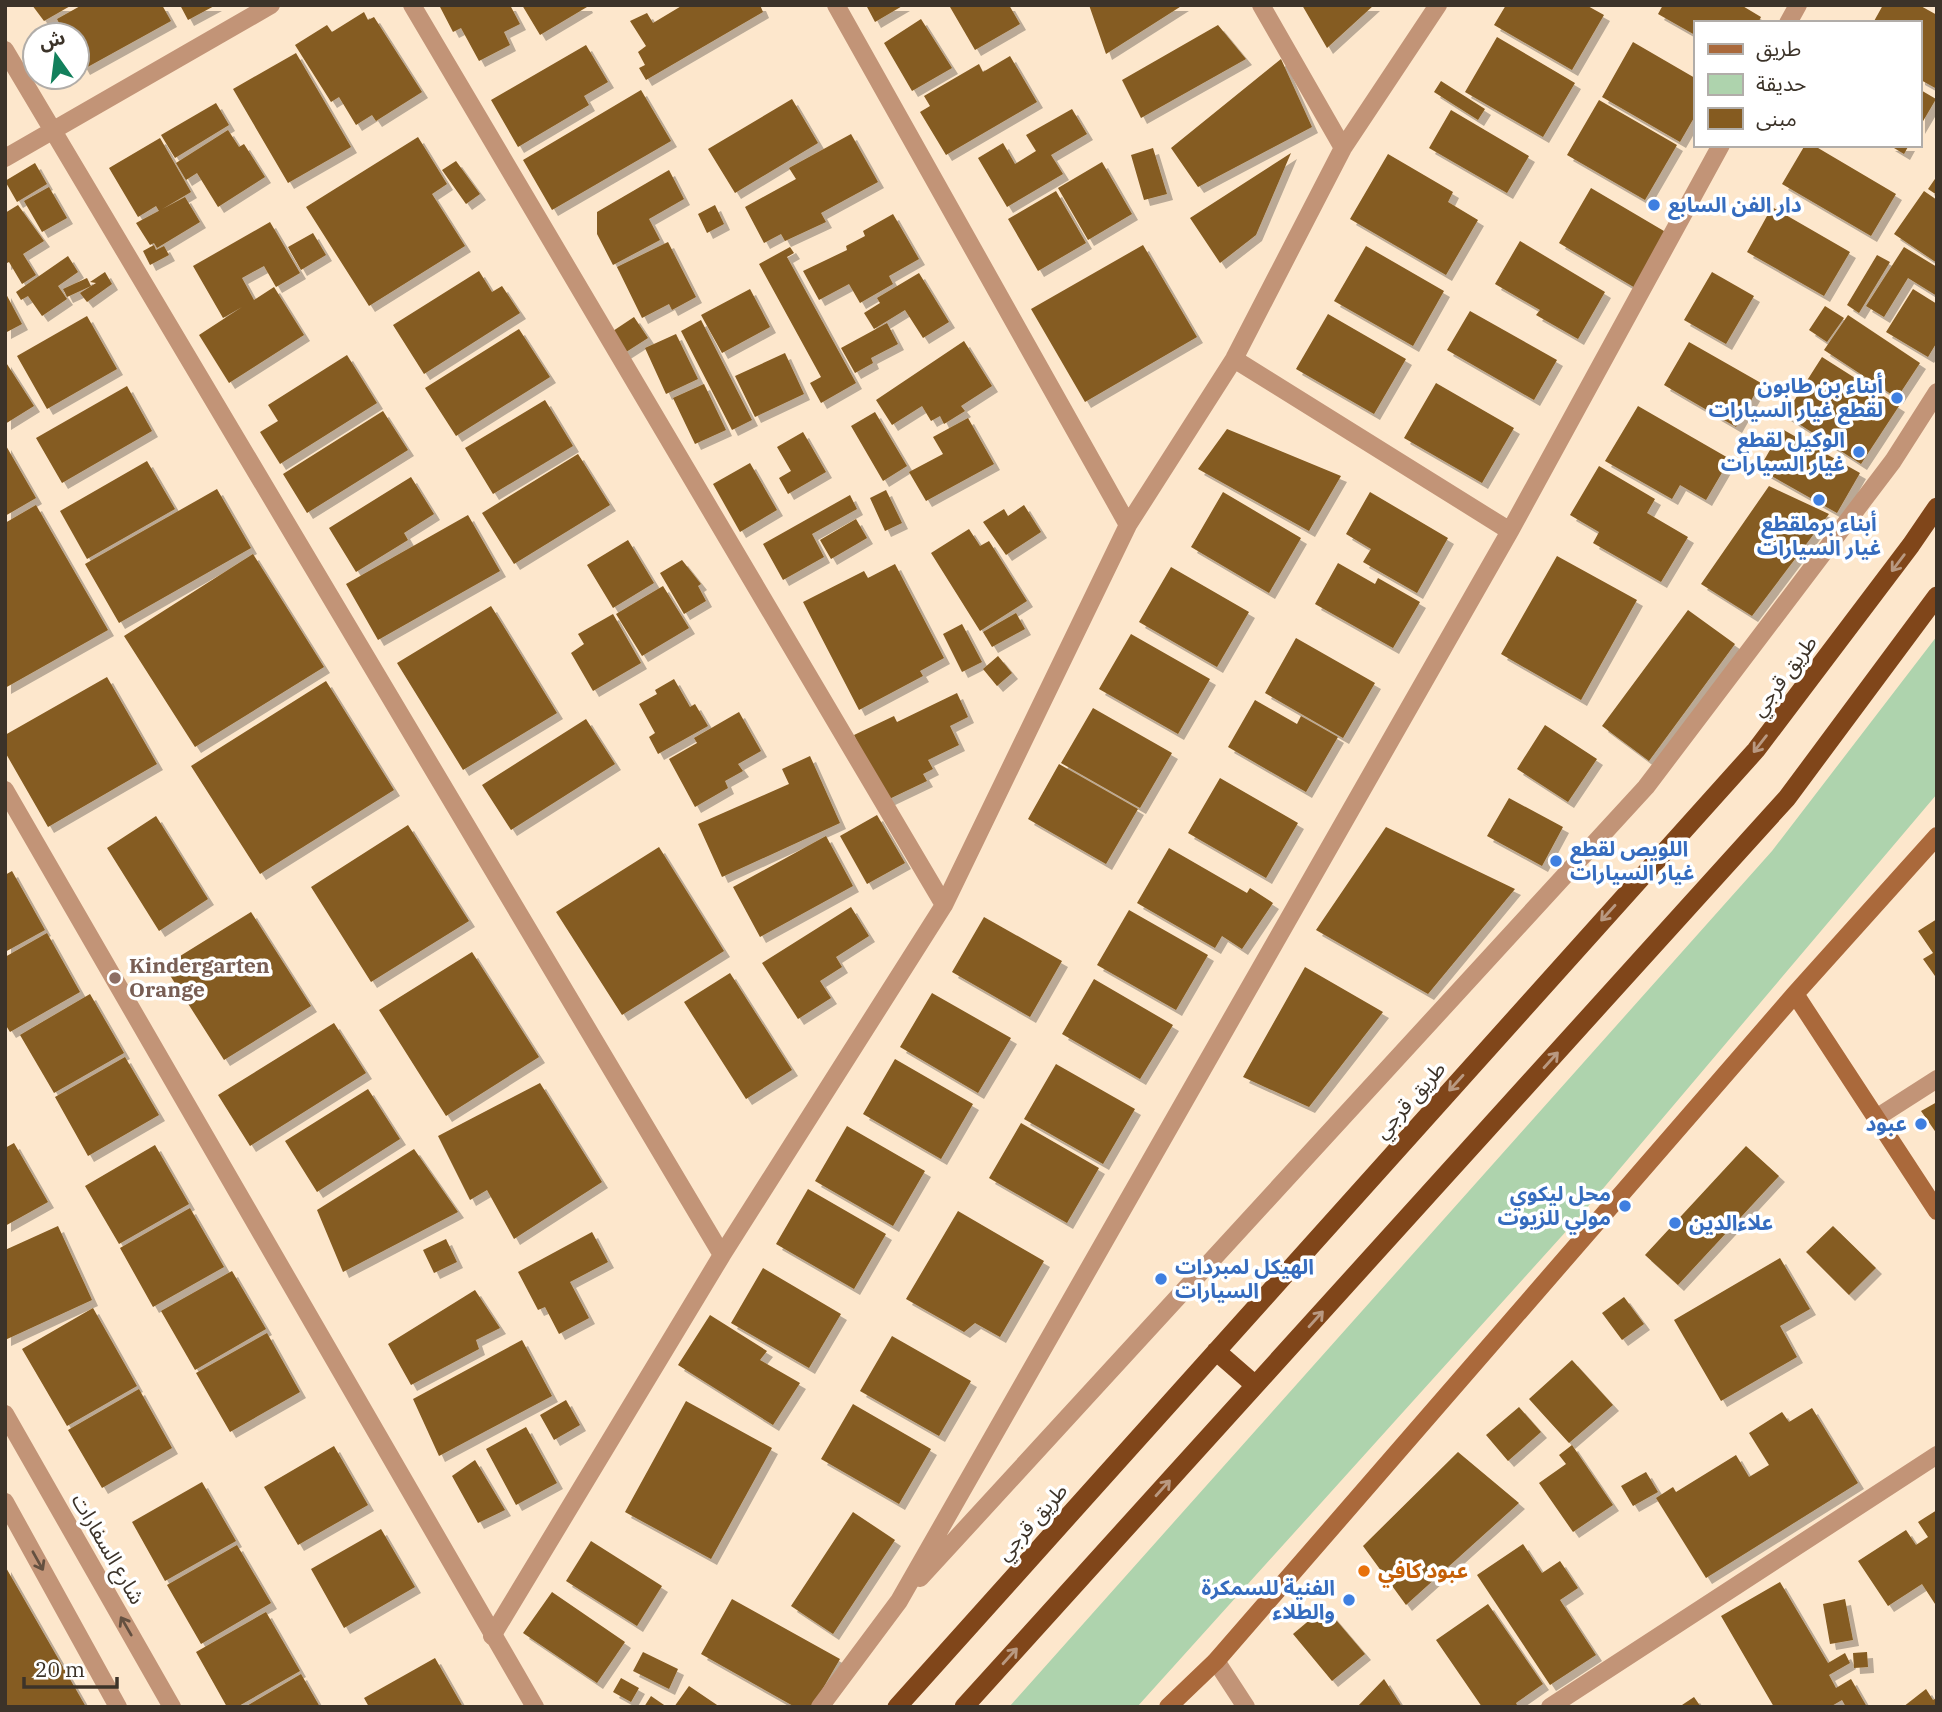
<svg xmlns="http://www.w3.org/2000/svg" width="1942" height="1712" font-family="'IBM Plex Serif','Noto Sans Arabic',serif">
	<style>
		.green { fill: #aed3ad }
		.building { fill: #855b20; filter: url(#shadow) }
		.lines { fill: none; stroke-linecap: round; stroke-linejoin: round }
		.minor { stroke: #c29477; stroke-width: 18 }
		.tertiary { stroke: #c29477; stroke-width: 18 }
		.secondary { stroke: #aa693b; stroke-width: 18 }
		.trunk { stroke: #80461a; stroke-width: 19 }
		.oneway { stroke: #b99981 }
		.oneway2 { stroke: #645040 }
		.shop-dot { fill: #3f7fe0; stroke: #fff; stroke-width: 2.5 }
		.education-dot { fill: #8d6e63; stroke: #fff; stroke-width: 2.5 }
		.food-dot { fill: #e8710a; stroke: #fff; stroke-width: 2.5 }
		.labels { text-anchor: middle; stroke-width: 7; stroke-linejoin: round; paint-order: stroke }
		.shop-label { font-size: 21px; font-weight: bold; fill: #366cbe; stroke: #fff; text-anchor: end }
		.street-label { font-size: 21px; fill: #3c3329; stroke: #fff }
		.education-label { font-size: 21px; font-weight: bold; fill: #785e54; stroke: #fff; text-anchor: start }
		.food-label { font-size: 21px; font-weight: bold; fill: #c56008; stroke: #fff; text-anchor: start }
	</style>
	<defs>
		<filter id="shadow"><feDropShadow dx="6" dy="6" stdDeviation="0" flood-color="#0004"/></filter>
	</defs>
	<rect width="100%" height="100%" fill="#fde7cc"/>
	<path class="green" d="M1937,636V794L1579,1217L1137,1707H1009L1772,851Z"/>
	<path class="building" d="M32,5H72L44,21Z
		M82,5H162L171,21L84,69L77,56V35H65L57,19Z
		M180,5H216L188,20Z
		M439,5H510L520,24L504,32L510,45L479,61L461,28L453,32Z
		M522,5H586L587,7L540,35Z
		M683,5H760L763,12L646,80L639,68L645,65L638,52L646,46L630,21L647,13L653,23Z
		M866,5H904L875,22Z
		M952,5H1009L1020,24L975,50L950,7Z
		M1089,5H1183L1106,54Z
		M1302,5H1374L1327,48Z
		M1506,5H1586L1604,15L1572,70L1494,25Z
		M1663,5H1741L1761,17L1758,23H1695V35L1658,14Z
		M1883,5H1919L1937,15V89L1919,79V23H1873Z
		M364,12L368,20L374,17L422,92L376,121L372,115L356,125L339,97L331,102L295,45L327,25L332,32Z
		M921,19L952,68L912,91L884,43Z
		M1218,25L1246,59L1141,118L1122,80Z
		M1497,37L1575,83L1543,137L1465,92Z
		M1633,42L1695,78V116L1680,142L1602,97Z
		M586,45L608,82L584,96L589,105L518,147L491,100Z
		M296,53L351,147L288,183L233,89Z
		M1010,56L1037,102L946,155L920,112L930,106L924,96L979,64L983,72Z
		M1281,59L1312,127L1198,187L1171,148Z
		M1441,81L1485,109L1478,120L1434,92Z
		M1919,89L1936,99L1919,128Z
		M641,90L671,141L552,210L523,160Z
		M792,99L818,143L735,193L708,149Z
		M1599,100L1677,145L1645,200L1567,155Z
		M216,103L229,125L175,158L161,135Z
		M1072,109L1087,134L1051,155L1063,174L1007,207L978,158L1003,143L1015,164L1036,151L1026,135Z
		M1451,110L1529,156L1507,193L1429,148Z
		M228,130L239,147L244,144L265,177L218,207L197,173L186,180L176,163Z
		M851,134L878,182L821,213L826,222L785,241L781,234L764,243L745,207L796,179L789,168Z
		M418,137L447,184L432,194L465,246L369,306L306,207Z
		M160,138L191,192L159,211L156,206L138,217L109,168Z
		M1805,145H1813L1896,194L1871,236L1782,184Z
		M1889,145H1909L1904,154Z
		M1153,148L1167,194L1144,200L1131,155Z
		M1291,153L1256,235L1220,263L1190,218Z
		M1388,154L1453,192L1448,202L1478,220L1446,275L1350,219Z
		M456,161L480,194L466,204L442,170Z
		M1102,162L1132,214L1088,240L1058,188Z
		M35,163L47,184L17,202L5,181Z
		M669,170L684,199L649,219L660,240L613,265L597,234V212Z
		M1937,176V195L1928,189Z
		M49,187L67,218L42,232L24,201Z
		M1591,188L1669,234L1637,289L1559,243Z
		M1056,191L1086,243L1038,271L1008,219Z
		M1924,191L1937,200V263L1894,234Z
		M185,197L200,222L157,248L154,243L150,245L136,223Z
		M18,205L44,241L23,254L36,275L22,284L9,262L5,264V213Z
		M715,205L724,224L707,233L698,214Z
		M1772,207L1850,252L1824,296L1747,252Z
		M893,214L919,259L889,276L893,284L860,303L849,284L819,300L803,271L847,250L846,246L865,236L863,231Z
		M270,222L300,273L276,287L264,266L242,278L254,300L274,287L304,335L229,383L199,335L242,307L223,318L193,266Z
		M313,233L326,255L301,270L288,247Z
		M1520,241L1605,292L1578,339L1536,315L1540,310L1495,284Z
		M668,242L696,297L672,310L669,304L642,318L617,267Z
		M154,245L156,250L164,246L169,255L150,265L143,251Z
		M1143,245L1197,337L1085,402L1031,309Z
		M1366,246L1444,291L1413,346L1334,301Z
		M790,247L794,253L787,257L856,383L821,403L810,383L821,377L759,264Z
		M1904,247L1937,267V296L1908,278L1884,317L1866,306Z
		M1877,255L1890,262L1859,313L1847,305Z
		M68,256L78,272L58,286L67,299L42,316L28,296L21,300L16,292Z
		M479,271L492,292L502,286L520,313L424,374L393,325Z
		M105,272L112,284L87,302L80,293L96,283L90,282Z
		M1712,272L1754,296L1726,344L1684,320Z
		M919,273L949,322L923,338L905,310L874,329L864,313L880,303L877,298Z
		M87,278L91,286L67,297L63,289Z
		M750,289L770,327L722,353L701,315Z
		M1913,289L1937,304V342L1928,357L1886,332Z
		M5,292L22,324L5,333Z
		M1825,306L1844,318L1827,342L1809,330Z
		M1470,311L1557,360L1534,400L1447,350Z
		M1328,314L1406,359L1374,414L1296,369Z
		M1848,315L1920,363L1897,398L1824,350Z
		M87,316L117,369L47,409L17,356Z
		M634,317L648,338L623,354L610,333Z
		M701,320L752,420L732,430L681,331Z
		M887,323L898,344L871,358L873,363L855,373L841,348Z
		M519,329L550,377L456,436L425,388Z
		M676,334L698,379L666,394L645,348Z
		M964,341L992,386L961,406L965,411L944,424L940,416L931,421L922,406L892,425L876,400Z
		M1689,342L1761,383L1736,427L1664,385Z
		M785,353L804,394L755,417L735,376Z
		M347,355L377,403L280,464L260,432L278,421L268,405Z
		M1822,357L1899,406L1861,464L1785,415Z
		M5,361L34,406L5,424Z
		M1436,383L1514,428L1482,483L1404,438Z
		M704,384L726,430L695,444L673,398Z
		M127,386L152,431L62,483L36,438Z
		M545,400L573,446L493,494L465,448Z
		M1638,406L1730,459L1706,500L1680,485L1672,499L1605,461Z
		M383,411L408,450L307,513L283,474Z
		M875,412L907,466L883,481L851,426Z
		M968,418L994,464L926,501L909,472L943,454L933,437Z
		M1227,429L1341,476L1309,531L1198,469Z
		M1782,429L1860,473L1837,513L1759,469Z
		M803,432L826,472L788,494L779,478L791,471L777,447Z
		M5,444L36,498L5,516Z
		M578,454L610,505L514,564L482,513Z
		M147,461L175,509L87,559L60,511Z
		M750,463L777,510L740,532L713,484Z
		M1599,466L1655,499L1647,513L1688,537L1661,582L1593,543L1599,532L1570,515Z
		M411,477L434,514L404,533L408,540L356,572L329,528Z
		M1769,486L1829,514L1752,616L1701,584Z
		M217,489L251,548L119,623L85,564Z
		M886,490L902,523L885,531L870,498Z
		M1223,492L1301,538L1269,593L1191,547Z
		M1370,492L1448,538L1417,593L1363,562L1371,549L1346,534Z
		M850,495L857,509L812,534L824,557L783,580L763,544Z
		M36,505L108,630L5,688V523Z
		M1024,505L1041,532L1006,555L983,522L1004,509L1008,516Z
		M468,515L500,571L378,640L346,584Z
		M856,519L867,538L831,559L820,540Z
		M969,529L980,546L989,541L1027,601L980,631L931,553Z
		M628,540L654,583L613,608L587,565Z
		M253,554L324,667L195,747L124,636Z
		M1557,556L1637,600L1581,700L1501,654Z
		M682,560L701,584L698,586L706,601L684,614L660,573Z
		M1338,563L1375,584L1378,578L1420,602L1393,648L1315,604Z
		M895,564L944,658L920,671L923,676L859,710L803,602L864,571L868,578Z
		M1171,567L1249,612L1217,667L1139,622Z
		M663,586L689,628L642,656L616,614Z
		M491,606L557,713L463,770L397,663Z
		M1688,610L1735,644L1649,761L1602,726Z
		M1016,613L1025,629L992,647L983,632Z
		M613,614L641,663L593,691L571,653L584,644L578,634Z
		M962,624L982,662L962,672L943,634Z
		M1131,634L1210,679L1178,734L1099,689Z
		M1296,638L1375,683L1343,738L1265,693Z
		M998,656L1012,673L997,686L983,669Z
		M107,677L157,764L48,827L5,752V735Z
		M674,679L690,707L695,704L708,726L658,754L649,737L655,733L639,704L657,694L655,690Z
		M326,681L394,790L260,874L191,766Z
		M957,693L968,717L950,726L959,745L928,760L933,769L923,774L927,781L885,801L854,735L894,716L897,722Z
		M1255,700L1297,724L1301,716L1338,737L1306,792L1228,747Z
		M1093,708L1172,753L1140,808L1061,763Z
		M739,712L761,751L738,764L743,771L725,781L728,788L695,807L669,759L697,743L694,738Z
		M586,719L615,764L511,830L482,785Z
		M1545,725L1597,759L1568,802L1517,769Z
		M810,756L840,823L722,877L698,824L789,784L782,769Z
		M1059,764L1138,809L1106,864L1028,819Z
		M1220,778L1298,823L1266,878L1188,833Z
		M1509,798L1563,827L1542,866L1487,836Z
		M877,815L905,863L867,884L840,836Z
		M156,816L208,899L159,931L107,848Z
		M408,825L469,921L371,982L311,887Z
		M1386,827L1515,889L1428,994L1316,930Z
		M826,836L853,886L760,937L733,887Z
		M659,847L724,951L622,1015L556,912Z
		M1169,848L1247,893L1250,888L1273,903L1242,949L1222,936L1215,948L1137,903Z
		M12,871L45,930L5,952V875Z
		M851,907L869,936L836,957L842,967L820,981L831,998L798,1019L762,963Z
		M1129,910L1208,955L1176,1010L1097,965Z
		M251,912L311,1006L224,1060L164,966Z
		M984,917L1062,961L1030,1017L952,972Z
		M1937,919V975L1935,976L1923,959L1933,953L1918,931Z
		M47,933L80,992L10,1032L5,1024V957Z
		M472,952L539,1057L446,1116L379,1010Z
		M1305,967L1383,1012L1309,1107L1243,1077Z
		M730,973L792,1070L746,1099L684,1002Z
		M1094,979L1173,1025L1140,1079L1062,1034Z
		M932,993L1011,1038L978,1093L900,1047Z
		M90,994L124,1053L54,1093L20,1035Z
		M334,1023L366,1073L250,1146L218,1095Z
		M125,1057L159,1115L88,1156L55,1097Z
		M895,1059L973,1104L941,1159L863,1114Z
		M1056,1064L1135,1109L1103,1164L1024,1119Z
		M540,1083L602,1182L514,1239L487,1190L470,1200L438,1136Z
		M368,1089L400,1139L317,1192L285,1141Z
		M1937,1102V1134L1921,1111Z
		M1021,1123L1099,1168L1067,1223L989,1178Z
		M847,1126L925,1171L893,1226L815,1181Z
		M14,1143L48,1202L5,1226V1148Z
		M155,1145L189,1204L119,1244L85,1186Z
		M1746,1146L1779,1176L1678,1285L1645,1255Z
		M414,1149L458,1212L343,1272L317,1210Z
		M808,1189L886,1234L854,1289L776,1244Z
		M190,1208L224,1267L153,1307L120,1248Z
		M958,1211L1044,1261L1000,1337L975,1323L964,1332L906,1299Z
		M58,1226L92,1300L5,1340V1250Z
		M1833,1226L1876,1268L1849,1295L1806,1252Z
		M592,1232L608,1262L570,1282L589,1318L559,1334L545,1307L538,1310L518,1272Z
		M446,1239L457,1262L434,1273L423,1250Z
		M1780,1258L1810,1309L1780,1326L1797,1357L1721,1401L1674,1320Z
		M763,1268L841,1314L809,1368L731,1323Z
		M232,1271L266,1329L195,1370L161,1311Z
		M475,1290L500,1328L476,1340L479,1349L411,1385L388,1344Z
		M1624,1297L1644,1324L1622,1340L1602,1313Z
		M93,1308L137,1386L67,1426L22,1349Z
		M710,1315L767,1351L760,1360L800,1383L773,1425L678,1365Z
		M267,1333L300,1392L230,1432L196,1373Z
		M892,1336L971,1381L939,1436L860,1391Z
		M522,1340L552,1396L439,1456L413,1399Z
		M1572,1360L1613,1405L1569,1443L1529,1399Z
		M139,1389L172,1448L102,1488L68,1430Z
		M566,1400L580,1425L554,1440L540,1415Z
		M686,1401L772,1448L711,1559L625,1512Z
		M853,1404L931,1449L899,1504L821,1459Z
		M1519,1407L1541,1432L1508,1461L1486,1435Z
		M1812,1408L1858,1483L1706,1578L1656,1498L1673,1487L1676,1492L1736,1455L1749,1477L1769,1465L1749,1433L1782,1412L1789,1422Z
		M526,1427L557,1483L516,1505L486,1449Z
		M1572,1445L1613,1505L1573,1532L1539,1483L1566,1464L1559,1455Z
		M334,1446L368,1505L298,1545L264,1487Z
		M1458,1452L1519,1503L1406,1605L1363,1546Z
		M475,1460L505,1510L478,1523L452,1476Z
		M1646,1472L1658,1492L1633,1506L1621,1486Z
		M202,1482L236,1541L165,1581L132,1522Z
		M1937,1510V1607L1922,1584L1888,1606L1858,1561L1906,1530L1916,1545L1928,1537L1918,1522Z
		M853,1512L895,1540L833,1634L791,1606Z
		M381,1529L415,1587L344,1628L311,1569Z
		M591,1541L662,1586L637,1626L566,1581Z
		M1523,1544L1542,1573L1560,1561L1578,1588L1560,1600L1596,1655L1550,1685L1477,1575Z
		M237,1545L271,1603L201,1644L167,1585Z
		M5,1566L86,1707H5Z
		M1780,1582L1828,1663L1845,1653L1850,1663L1829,1675L1836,1688L1851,1679L1867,1707H1846L1842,1700L1830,1707H1774L1721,1616Z
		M552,1592L625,1642L597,1683L523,1633Z
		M732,1599L840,1659L812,1707H795L701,1654Z
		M1845,1599L1853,1640L1830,1644L1823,1604Z
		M1488,1604L1543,1684L1516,1703L1518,1707H1482L1436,1640Z
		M1325,1607L1365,1654L1332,1681L1293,1634Z
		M266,1612L300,1671L237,1707H227L196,1652Z
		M643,1652L678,1669L669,1689L633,1671Z
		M1867,1652L1868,1667L1854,1668L1853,1653Z
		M435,1658L463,1707H369L364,1698Z
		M301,1674L320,1707H245Z
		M621,1678L639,1688L631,1702L613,1692Z
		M1384,1679L1402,1707H1357Z
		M689,1686L720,1707H674Z
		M1926,1689L1933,1700L1937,1698V1707H1903Z
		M651,1696L667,1707H644Z
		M1694,1697L1701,1707H1679Z"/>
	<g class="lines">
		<path class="minor" d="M412,5L944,905
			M836,5L1128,525
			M1261,5L1343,148
			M1788,23L1798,5
			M5,50L722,1255
			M5,158L271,5
			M1234,359L1510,531
			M1876,1118L1937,1079
			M920,1578L1646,787L1893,461L1937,392
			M492,1636L722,1255L944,905L1128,525L1234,359L1343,148L1438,5
			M1216,1661L1246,1707
			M820,1707L899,1601L1510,531L1721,145
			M1550,1707L1937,1455"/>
		<path class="tertiary" d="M5,790L535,1707
			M5,1414L172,1707
			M5,1502L118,1707"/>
		<path class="secondary" d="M1795,994L1937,1211
			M1168,1707L1216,1661L1795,994L1937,836"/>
		<path class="trunk" d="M1216,1351L1255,1385
			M897,1707L1756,750L1911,545L1937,507
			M964,1707L1787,798L1937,596"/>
	</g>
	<defs><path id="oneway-shaft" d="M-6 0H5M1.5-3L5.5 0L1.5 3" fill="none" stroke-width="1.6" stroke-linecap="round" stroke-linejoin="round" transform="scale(1.75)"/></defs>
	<g class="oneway">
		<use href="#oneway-shaft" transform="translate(1898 563) rotate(127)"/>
		<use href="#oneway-shaft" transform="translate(1760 744) rotate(128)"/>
		<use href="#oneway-shaft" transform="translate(1608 913) rotate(132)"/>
		<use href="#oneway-shaft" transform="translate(1551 1060) rotate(-48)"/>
		<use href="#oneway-shaft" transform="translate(1456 1083) rotate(132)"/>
		<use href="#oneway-shaft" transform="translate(1316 1319) rotate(-48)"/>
		<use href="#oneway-shaft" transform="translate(1163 1488) rotate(-48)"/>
		<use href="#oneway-shaft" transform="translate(1010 1656) rotate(-48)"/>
	</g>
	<g class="oneway2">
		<use href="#oneway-shaft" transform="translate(38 1561) rotate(61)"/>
		<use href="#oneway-shaft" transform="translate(126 1626) rotate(-120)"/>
	</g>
	<g class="shop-dot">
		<circle cx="1654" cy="205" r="7"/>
		<circle cx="1897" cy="398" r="7"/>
		<circle cx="1859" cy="452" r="7"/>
		<circle cx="1819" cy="500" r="7"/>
		<circle cx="1556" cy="861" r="7"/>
		<circle cx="1921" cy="1124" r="7"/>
		<circle cx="1625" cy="1206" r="7"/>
		<circle cx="1675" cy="1223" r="7"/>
		<circle cx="1161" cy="1279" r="7"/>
		<circle cx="1349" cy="1600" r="7"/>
	</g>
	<circle class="education-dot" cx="115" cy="978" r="7"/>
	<circle class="food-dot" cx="1364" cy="1571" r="7"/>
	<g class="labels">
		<g class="shop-label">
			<text x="1668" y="212" text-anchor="start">دار الفن السابع</text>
			<text x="1883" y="393">أبناء بن طابون<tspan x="1883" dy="24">لقطع غيار السيارات</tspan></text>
			<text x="1845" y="447">الوكيل لقطع<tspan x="1845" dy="24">غيار السيارات</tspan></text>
			<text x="1819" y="531" text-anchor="middle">أبناء برملقطع<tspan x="1819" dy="24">غيار السيارات</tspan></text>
			<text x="1570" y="856" text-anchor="start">اللويص لقطع<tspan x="1570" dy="24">غيار السيارات</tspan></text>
			<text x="1907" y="1131">عبود</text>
			<text x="1611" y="1201">محل ليكوي<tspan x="1611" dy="24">مولي للزيوت</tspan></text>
			<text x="1689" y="1230" text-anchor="start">علاءالدين</text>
			<text x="1175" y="1274" text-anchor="start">الهيكل لمبردات<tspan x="1175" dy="24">السيارات</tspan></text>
			<text x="1335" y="1595">الفنية للسمكرة<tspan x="1335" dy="24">والطلاء</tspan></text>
		</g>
		<g class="street-label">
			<text transform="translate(1784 676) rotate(-53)" y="7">طريق قرجي</text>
			<text transform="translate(1410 1100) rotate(-48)" y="7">طريق قرجي</text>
			<text transform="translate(1032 1522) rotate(-48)" y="7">طريق قرجي</text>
			<text transform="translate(108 1549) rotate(60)" y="7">شارع السفارات</text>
		</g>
		<g class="education-label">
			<text x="129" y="973">Kindergarten<tspan x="129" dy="24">Orange</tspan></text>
		</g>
		<g class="food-label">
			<text x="1378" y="1578">عبود كافي</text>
		</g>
	</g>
	<rect width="1942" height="1712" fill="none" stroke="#3c3329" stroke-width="14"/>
	<rect x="1694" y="21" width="228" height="126" fill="#ffffff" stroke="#b1ada9" stroke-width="2"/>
	<rect x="1708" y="44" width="35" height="10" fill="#aa693b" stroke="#b1ada9" stroke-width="2"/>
	<text x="1756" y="56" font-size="21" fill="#3c3329">طريق</text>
	<rect x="1708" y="74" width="35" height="21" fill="#aed3ad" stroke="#b1ada9" stroke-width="2"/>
	<text x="1756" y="91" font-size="21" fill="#3c3329">حديقة</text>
	<rect x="1708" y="108" width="35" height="21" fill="#855b20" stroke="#b1ada9" stroke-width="2"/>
	<text x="1756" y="126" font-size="21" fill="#3c3329">مبنى</text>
	<g transform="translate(56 56) rotate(346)"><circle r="33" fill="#ffffff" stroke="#b1ada9" stroke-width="2"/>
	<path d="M0-5L12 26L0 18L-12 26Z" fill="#13805c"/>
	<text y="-10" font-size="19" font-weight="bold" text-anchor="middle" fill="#3c3329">ش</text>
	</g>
	<path d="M24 1677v10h93v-10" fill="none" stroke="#3c3329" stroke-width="3.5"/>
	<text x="35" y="1677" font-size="21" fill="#3c3329" stroke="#ffffff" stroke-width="5" paint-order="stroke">20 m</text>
</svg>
